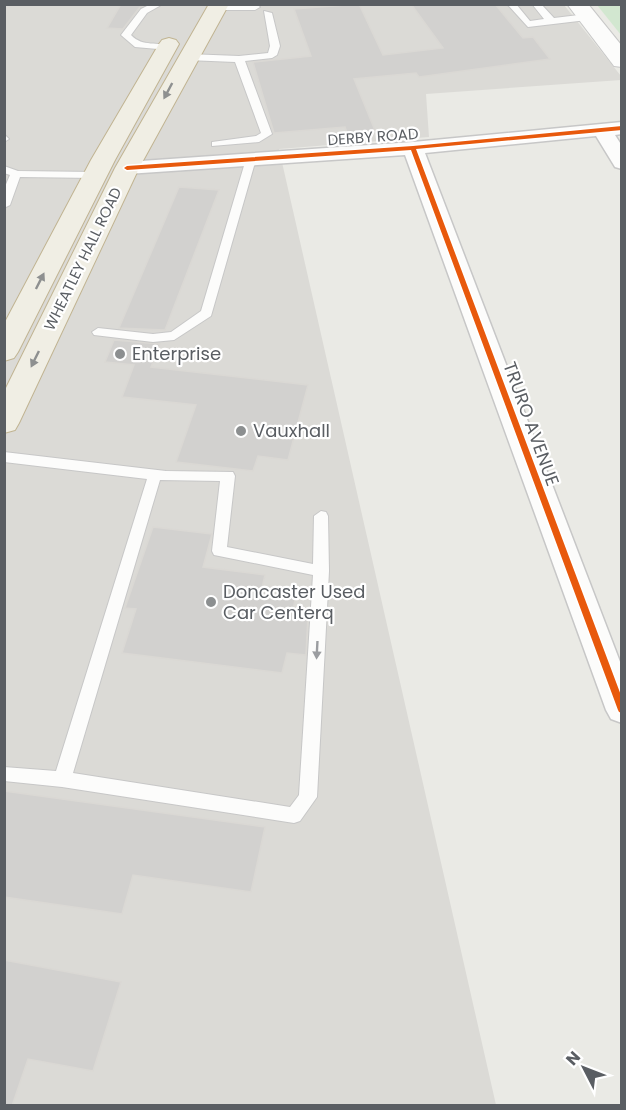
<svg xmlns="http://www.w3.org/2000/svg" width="626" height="1110" font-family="Poppins,sans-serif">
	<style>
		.industrial { fill: #dbdad6 }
		.green { fill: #d2e7d0 }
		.building { fill: #d2d1cf; stroke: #dad8d4; stroke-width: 1.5 }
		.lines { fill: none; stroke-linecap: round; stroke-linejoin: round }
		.service-casing { stroke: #c7c7c7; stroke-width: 2 }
		.minor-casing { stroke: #c7c7c7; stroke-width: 3 }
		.tertiary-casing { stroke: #c7c7c7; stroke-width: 2 }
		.trunk-casing { stroke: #c1b492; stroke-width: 2 }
		.service { fill: #fcfcfb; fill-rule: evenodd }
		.minor { fill: #fcfcfb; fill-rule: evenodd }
		.tertiary { fill: #fcfcfb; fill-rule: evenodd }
		.trunk { fill: #f0eee4; fill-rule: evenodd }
		.cycleway-casing { stroke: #fff; stroke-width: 3 }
		.cycleway { fill: #e8590c; fill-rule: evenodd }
		.oneway { fill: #8e9090 }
		.oneway2 { fill: #9b9da0 }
		.poi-dot { fill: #8c8f90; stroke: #fff; stroke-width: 2 }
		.labels { text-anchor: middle; stroke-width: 4.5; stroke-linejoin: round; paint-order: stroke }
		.far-street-label { font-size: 15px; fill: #5a5e63; stroke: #fff }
		.poi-label { font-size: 18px; fill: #5a5e63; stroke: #fff; text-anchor: start }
		.street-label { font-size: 18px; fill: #5a5e63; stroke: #fff }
	</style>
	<rect width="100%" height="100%" fill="#eaeae5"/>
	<path class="industrial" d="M5,5H564L621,76V80L426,94L429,137L279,149L496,1105L5,1106Z"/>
	<path class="green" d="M597,5H621V35Z"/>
	<path class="building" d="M121,4H145L139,8L123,29L107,28Z
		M359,4L383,55L443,48L411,4H495L523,38L533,37L550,59L419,77L416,73L354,79L376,133L348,135L345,127L274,133L253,62L311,56L294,9Z
		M179,187L219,190L165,330L119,328Z
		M114,340L160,344L151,367L308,385L288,460L258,456L253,471L176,462L196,405L122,397L134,365L105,362Z
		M153,527L212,534L203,567L265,575L261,592L296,596L292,613L308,615L306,655L287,653L282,673L122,653L136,609L125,608Z
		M4,791L265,827L251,892L133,875L122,914L4,897Z
		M4,960L121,982L93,1071L28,1059L12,1106H4Z"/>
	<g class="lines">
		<g class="service-casing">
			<path id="service" d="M151,4H163L147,13L131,35C143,48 158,40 171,48L169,50L135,47L121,35L141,9Z
				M216,4H256L260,7L255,10H217L212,7Z
				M507,4H516L530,21L544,19L532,4H541L554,18L587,14L592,17L587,20L528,27Z
				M264,11L272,13L280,46L277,55L272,58L245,61L272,134L259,142L212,146V142L256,136L261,133L235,62L187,60L182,57L187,54L239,56L268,53L270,46Z
				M4,134L9,139L4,142Z
				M251,156L256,159L211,316L174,340L153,342L94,335L92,332L98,328L153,334L171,332L201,311L246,159Z
				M4,166L18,171L95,172L100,175L95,178L20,177L10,205L4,208V189L10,175L4,173Z
				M4,452L166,471L233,472L235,476L227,547L313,564L314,516L321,511L326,512L328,516L329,571L317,797L300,821L294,823L62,787L4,781V767L56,771L147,479L4,462ZM160,480L220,481L212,551L214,555L313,575L299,795L290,807L73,773Z"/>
		</g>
		<g class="minor-casing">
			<path id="minor" d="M622,122V134L615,135L622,146V169L615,167L596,136L425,153L622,667V723L611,719L606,710L405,155L127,174L120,172L117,168L120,164L127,162L413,142Z"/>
		</g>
		<g class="tertiary-casing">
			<path id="tertiary" d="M567,4H588L622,46V67L614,66Z"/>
		</g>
		<g class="trunk-casing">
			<path id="trunk" d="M209,4H229L139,168L19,423L15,430L4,433V392L115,168Z
				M169,38L176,40L179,44L115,160L18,352L14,358L4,361V324L91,160L159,44L162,40Z"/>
		</g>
		<use href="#service" class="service"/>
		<use href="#minor" class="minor"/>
		<use href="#tertiary" class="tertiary"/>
		<use href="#trunk" class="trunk"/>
		<g class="cycleway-casing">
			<path id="cycleway" d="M622,126V130L416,149L622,698V713L619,712L618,710L411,150L127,170L124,168L127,166L413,146Z"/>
		</g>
		<use href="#cycleway" class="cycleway"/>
	</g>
	<defs><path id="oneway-solid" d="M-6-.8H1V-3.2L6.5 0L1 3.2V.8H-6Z" transform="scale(1.5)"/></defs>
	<g class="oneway">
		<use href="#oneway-solid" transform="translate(168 91) rotate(118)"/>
		<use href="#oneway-solid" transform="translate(40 281) rotate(-63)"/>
		<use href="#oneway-solid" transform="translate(35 359) rotate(116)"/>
	</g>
	<use class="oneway2" href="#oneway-solid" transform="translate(317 650) rotate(93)"/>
	<g class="poi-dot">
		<circle cx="120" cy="354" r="6"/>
		<circle cx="241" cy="431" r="6"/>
		<circle cx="211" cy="602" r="6"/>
	</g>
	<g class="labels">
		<g class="far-street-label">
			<text transform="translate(373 137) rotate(-4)" y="5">DERBY ROAD</text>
			<text transform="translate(83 259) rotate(-64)" y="5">WHEATLEY HALL ROAD</text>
		</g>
		<g class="poi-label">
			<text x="132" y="360">Enterprise</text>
			<text x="253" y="437">Vauxhall</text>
			<text x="223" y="598">Doncaster Used<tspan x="223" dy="21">Car Centerq</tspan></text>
		</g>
		<g class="street-label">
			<text transform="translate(531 424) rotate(70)" y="6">TRURO AVENUE</text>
		</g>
	</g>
	<rect width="626" height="1110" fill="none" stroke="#5a5e63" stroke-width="12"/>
	<g transform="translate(584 1068) rotate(312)" stroke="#ffffff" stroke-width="4.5" paint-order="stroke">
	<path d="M0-4.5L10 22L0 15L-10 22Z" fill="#5a5e63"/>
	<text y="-9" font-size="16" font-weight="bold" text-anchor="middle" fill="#5a5e63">N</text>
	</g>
</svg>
